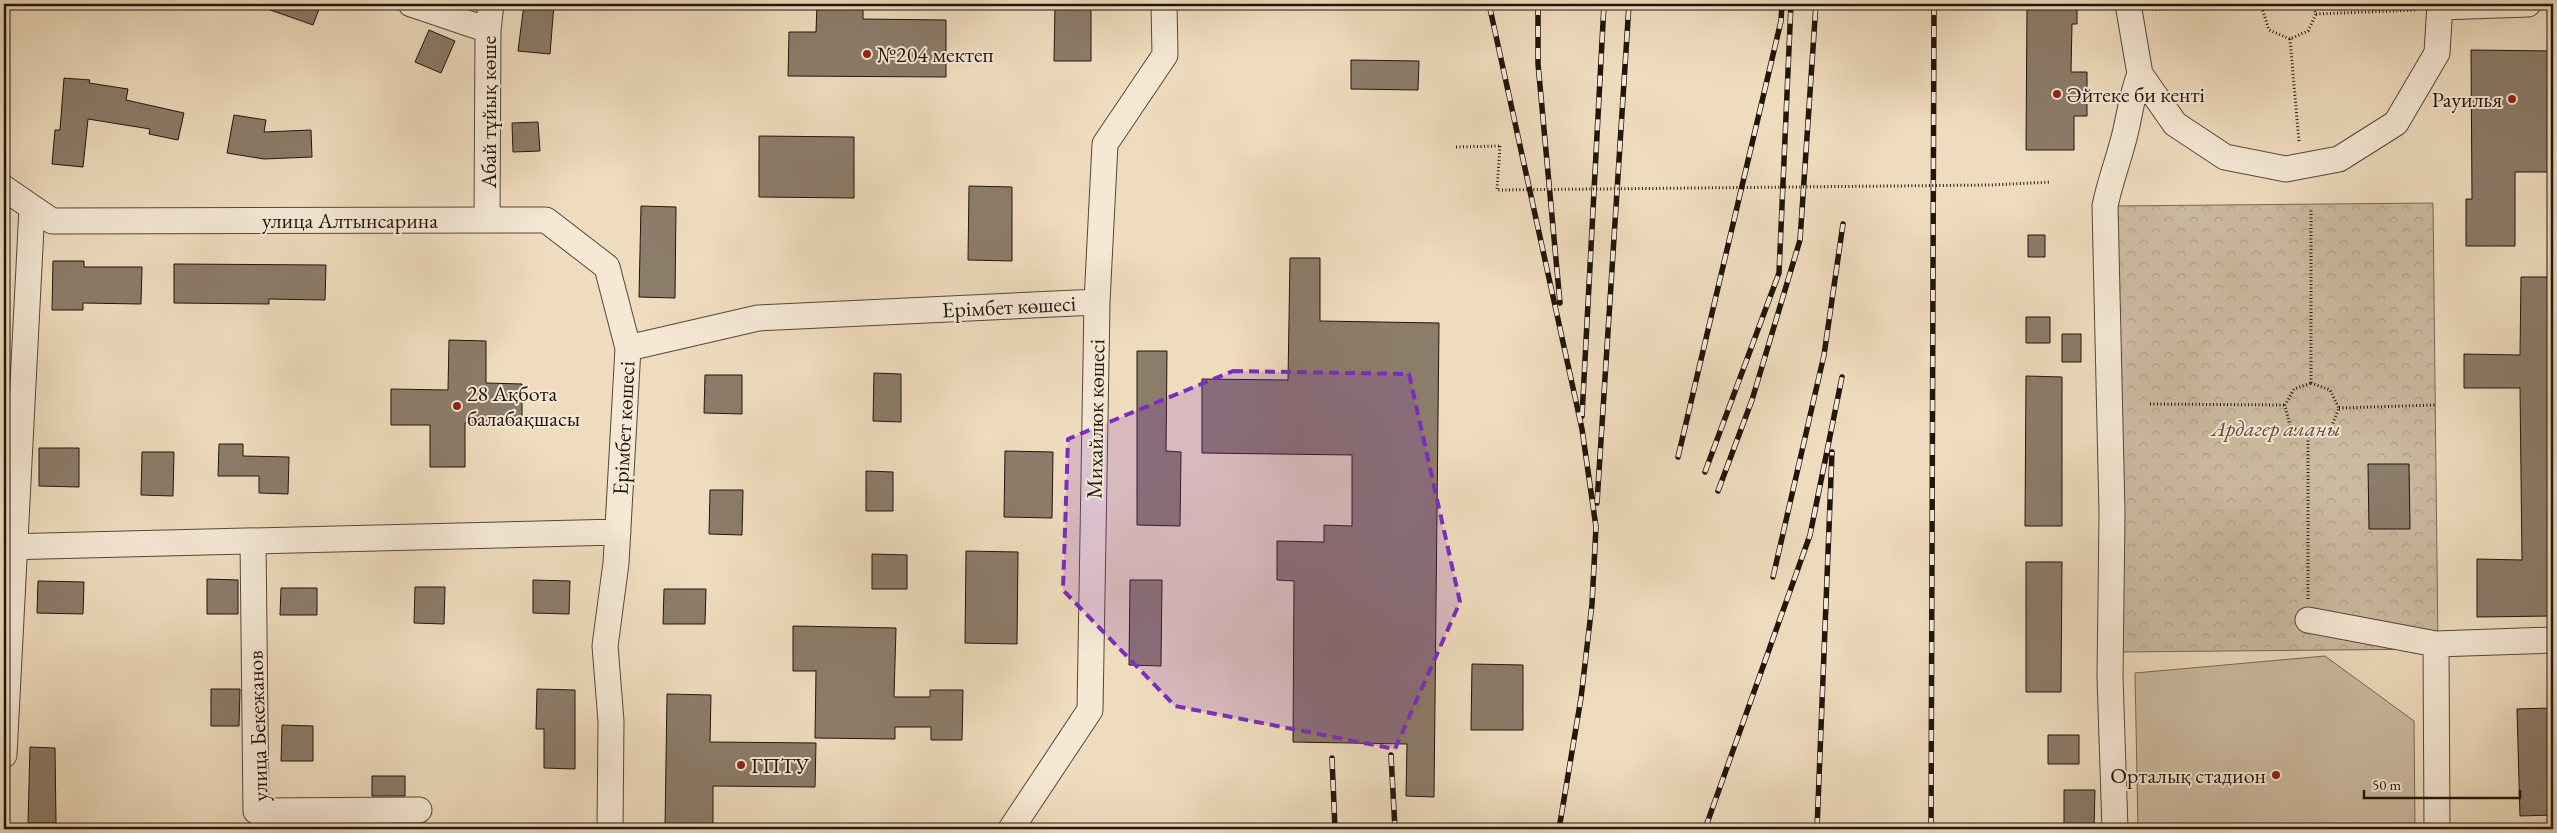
<svg xmlns="http://www.w3.org/2000/svg" width="2557" height="833" font-family="'EB Garamond',serif">
	<style>
		.grass { fill: #ccbaa0; stroke: #766857 }
		.forest { fill: url(#forest-crowns); stroke: #766857 }
		.building { fill: #8c7c6a; stroke: #21150e }
		.lines { fill: none; stroke-linecap: round; stroke-linejoin: round }
		.minor-casing { stroke: #54473a; stroke-width: 27 }
		.path { stroke: #21150e; stroke-width: 3; stroke-dasharray: 1 2.5; stroke-linecap: butt }
		.minor { stroke: #f5e8d5; stroke-width: 25 }
		.rail-casing { stroke: #21150e; stroke-width: 5.5 }
		.rail { stroke: #f5e8d5; stroke-width: 4; stroke-dasharray: 11; stroke-linecap: butt }
		.path-bridge { stroke: #21150e; stroke-width: 3; stroke-dasharray: 1 2.5; stroke-linecap: butt }
		.marked { fill: #7b2cbf; fill-opacity: 0.2; stroke: #7b2cbf; stroke-width: 4; stroke-dasharray: 10 6; stroke-linejoin: round }
		.poi-dot { fill: #8f2418; stroke: #f5e8d5; stroke-width: 2 }
		.labels { text-anchor: middle; stroke-width: 4; stroke-linejoin: round; paint-order: stroke }
		.poi-label { font-size: 22px; fill: #21150e; stroke: #f5e8d5; text-anchor: start }
		.street-label { font-size: 22px; fill: #21150e; stroke: #f5e8d5 }
		.park-label { font-size: 22px; font-style: italic; fill: #5d4f41; stroke: #f5e8d5 }
	</style>
	<defs>
		<pattern id="forest-crowns" width="20" height="18" patternUnits="userSpaceOnUse" patternTransform="scale(1.25)"><rect width="20" height="18" fill="#ccbaa0"/><path d="M2 6a3 3 0 1 1 6 0M12 15a3 3 0 1 1 6 0" fill="none" stroke="#af9f89"/></pattern>
	</defs>
	<rect width="100%" height="100%" fill="#efdcbe"/>
	<filter id="stains"><feTurbulence type="fractalNoise" baseFrequency=".004" numOctaves="4"/><feColorMatrix values="0 0 0 0 .2 0 0 0 0 .09 0 0 0 0 .02 0 0 0 .5 -.17"/></filter>
	<radialGradient id="worn" r=".72"><stop offset=".6" stop-color="#630" stop-opacity="0"/><stop offset="1" stop-color="#630" stop-opacity=".3"/></radialGradient>
	<path class="grass" d="M2325,656L2414,721L2415,829H2138L2135,673Z"/>
	<path class="forest" d="M2433,203L2438,649L2119,652L2114,206Z"/>
	<path class="building" d="M260,4H321L313,25L259,6Z
		M524,4H554L550,54L518,51Z
		M817,4H863V19L946,20V77L788,76L789,32H816Z
		M1055,4H1091V61H1054Z
		M2027,4H2077V24H2072L2071,72H2087V116H2074V150H2026Z
		M429,30L455,41L441,73L415,62Z
		M2471,50L2553,51V172H2515V246H2466V199H2472Z
		M1351,60L1419,61L1418,90L1351,89Z
		M64,78L90,80L89,83L128,89L126,100L184,113L178,140L149,134L150,129L88,119L83,167L52,164L55,130H60Z
		M234,115L266,120L264,132L311,130L312,157L264,159L227,153Z
		M538,122L540,151L513,152L512,123Z
		M759,136L854,137V198L759,197Z
		M969,186L1012,187V261L968,260Z
		M641,206L676,207L675,298L639,297Z
		M2028,235H2045V257H2028Z
		M1290,258H1320V321L1439,323L1434,797L1406,796L1407,744L1293,742L1294,581L1277,580V541L1324,542V525L1352,526V455L1202,453V379L1288,380Z
		M53,261H84V267H142L141,304L83,303V310H52Z
		M174,264L326,265L325,300L269,299V304L174,303Z
		M2521,277H2553V616L2477,617V559L2522,560L2520,388H2464V354L2520,355Z
		M2026,317H2050V343H2026Z
		M2062,334H2081V362H2062Z
		M449,340L486,341V383L522,384V423H465V467H430V425H391V389L448,390Z
		M1137,351H1167L1166,451L1181,452L1180,526L1137,525Z
		M874,373L901,374V422L873,421Z
		M705,375H742V414L704,413Z
		M2026,376L2062,377V526H2025Z
		M219,444H243V456L289,457L288,494L259,493V476H218Z
		M39,448H79V487L39,486Z
		M1005,451L1053,452L1052,518L1004,517Z
		M142,452H174L173,496L141,495Z
		M2368,464H2409L2410,529H2369Z
		M866,471L893,472V511H866Z
		M710,490H743L742,535L709,534Z
		M966,551L1018,552L1017,644L965,643Z
		M872,554L907,555V589H872Z
		M2026,562H2062L2061,692H2026Z
		M207,579L238,580V614H207Z
		M533,580L570,581L569,614L533,613Z
		M1130,580H1162L1161,666L1129,665Z
		M38,581L84,582L83,614L37,613Z
		M415,587H445L444,624L414,623Z
		M281,588H317V615H280Z
		M664,589H706L705,624H663Z
		M793,626L896,628L894,697H930V690H963L962,740H931V727H895V739L815,738L816,671H793Z
		M1472,664L1523,665V730H1471Z
		M211,689H240L239,726H211Z
		M537,689L575,690V769L544,768V729H536Z
		M667,694L711,695L710,742L816,743L815,787L713,786V829H665Z
		M2553,708V815L2520,816L2517,709Z
		M282,725L313,726V761H281Z
		M2048,735H2079V764H2048Z
		M30,747L55,748L56,823H28Z
		M372,776H405V796H372Z
		M2064,790H2095L2094,829H2064Z"/>
	<g class="lines">
		<g class="minor-casing">
			<path id="minor" d="M411,4L488,30
				M2128,4L2140,74L2175,124L2225,157L2286,169L2339,159L2396,123L2437,53L2440,4
				M2440,7L2528,4
				M4,188L52,221L546,220L607,267L628,348
				M487,220L488,30L491,4
				M253,541L256,811L419,810
				M4,547L618,532
				M2308,620L2436,644
				M4,755L32,208
				M610,829L611,721L605,646L616,563L628,348L758,318L1097,302
				M1011,829L1090,710L1097,302L1105,144L1165,55L1164,4
				M2115,829L2110,677L2112,513L2105,206C2110,181 2119,159 2125,134C2130,113 2132,94 2140,74
				M2437,829L2436,644L2553,640"/>
		</g>
		<path class="path" d="M2264,4L2262,8L2269,30L2290,39L2308,31L2316,14L2312,4
			M2152,9L2262,8
			M2316,14L2416,10
			M2290,39L2299,142
			M1456,147L1500,146
			M2311,383V208
			M2311,383L2330,390L2339,408L2330,430L2308,437L2290,426L2285,405L2294,389Z
			M2150,404L2285,405
			M2339,408L2435,405
			M2308,437V599"/>
		<use href="#minor" class="minor"/>
		<g class="rail-casing">
			<path id="rail" d="M1489,4L1582,429L1596,527L1592,604L1581,698L1559,829
				M1538,4V64L1560,303
				M1582,416L1604,4
				M1678,457L1781,21L1782,4
				M1705,472L1779,273L1791,4
				M1718,491L1752,400L1800,240L1816,4
				M1597,503L1629,4
				M1773,577L1824,355L1843,224
				M1391,755L1395,829
				M1332,758L1335,829
				M1705,829L1810,535L1842,377
				M1817,829L1832,452
				M1931,829L1934,4"/>
		</g>
		<use href="#rail" class="rail"/>
		<path class="path-bridge" d="M1500,146L1497,190L1991,185L2051,182"/>
	</g>
	<path class="marked" d="M1233,371L1409,374L1460,602L1395,749L1175,706L1063,590L1068,439Z"/>
	<g class="poi-dot">
		<circle cx="867" cy="54" r="5"/>
		<circle cx="2057" cy="94" r="5"/>
		<circle cx="2512" cy="99" r="5"/>
		<circle cx="457" cy="406" r="5"/>
		<circle cx="741" cy="765" r="5"/>
		<circle cx="2276" cy="775" r="5"/>
	</g>
	<g class="labels">
		<g class="poi-label">
			<text x="877" y="62">№204 мектеп</text>
			<text x="2067" y="102">Әйтеке би кенті</text>
			<text x="2502" y="107" text-anchor="end">Рауилья</text>
			<text x="467" y="401">28 Ақбота<tspan x="467" dy="25">балабақшасы</tspan></text>
			<text x="751" y="773">ГПТУ</text>
			<text x="2266" y="783" text-anchor="end">Орталық стадион</text>
		</g>
		<g class="street-label">
			<text transform="translate(488 112) rotate(-90)" y="8">Абай тұйық көше</text>
			<text x="350" y="228">улица Алтынсарина</text>
			<text transform="translate(1009 306) rotate(-3)" y="8">Ерімбет көшесі</text>
			<text transform="translate(1095 419) rotate(-89)" y="8">Михайлюк көшесі</text>
			<text transform="translate(623 428) rotate(-87)" y="8">Ерімбет көшесі</text>
			<text transform="translate(257 726) rotate(-92)" y="8">улица Бекежанов</text>
		</g>
		<g class="park-label">
			<text x="2276" y="436">Ардагер аланы</text>
		</g>
	</g>
	<rect width="2557" height="833" fill="none" stroke="#efdcbe" stroke-width="20"/>
	<rect x="5" y="5" width="2547" height="823" fill="none" stroke="#21150e" stroke-width="2.5"/>
	<rect x="10" y="10" width="2537" height="813" fill="none" stroke="#21150e"/>
	<path d="M2364 790v8h156v-8" fill="none" stroke="#21150e" stroke-width="2.5"/>
	<text x="2372" y="790" font-size="15" fill="#21150e" stroke="#f5e8d5" stroke-width="4" paint-order="stroke">50 m</text>
	<rect width="100%" height="100%" filter="url(#stains)"/>
	<rect width="100%" height="100%" fill="url(#worn)"/>
</svg>
